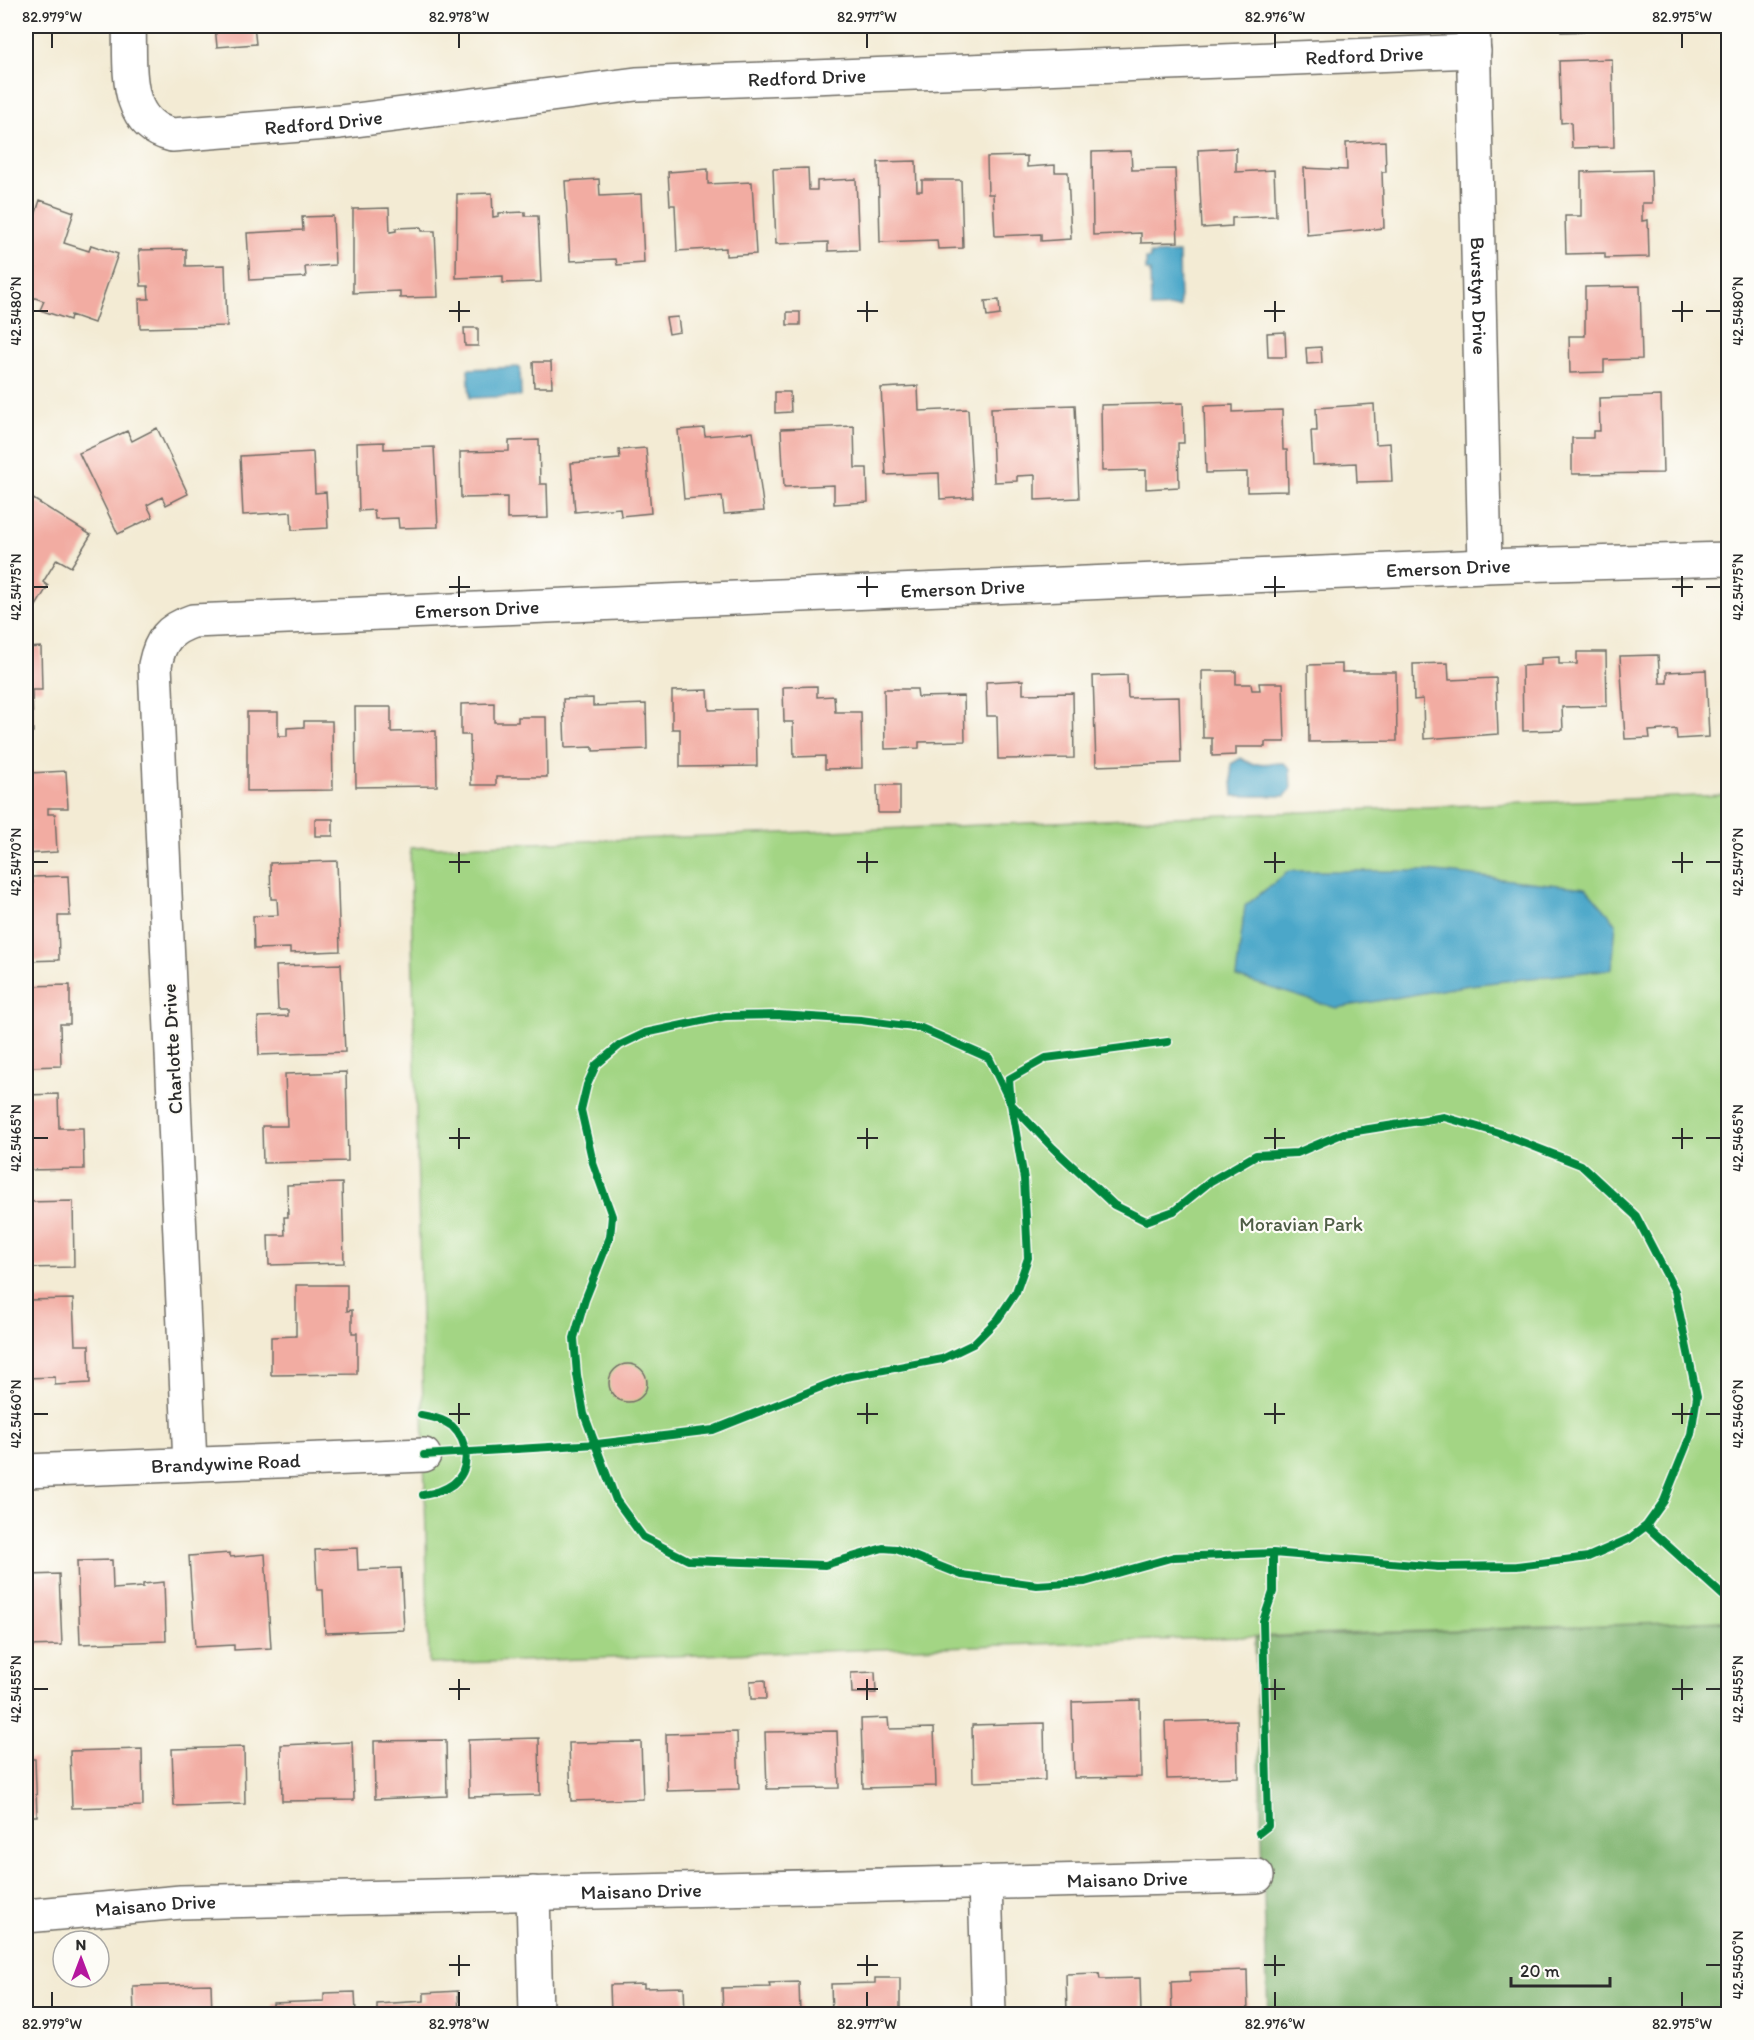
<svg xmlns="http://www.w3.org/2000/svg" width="1754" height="2040" font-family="Itim,sans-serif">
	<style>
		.green { fill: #a3d584; stroke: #678058; stroke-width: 1.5 }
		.forest { fill: #82b672; stroke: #56704e; stroke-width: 1.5 }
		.water { fill: #4ba7c9; stroke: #3b697a; stroke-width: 1.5 }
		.building { fill: #f2aca2 }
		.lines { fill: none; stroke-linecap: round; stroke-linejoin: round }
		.minor-casing { stroke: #716e66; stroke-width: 36 }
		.minor { stroke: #fff; stroke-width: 33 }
		.cycleway-casing { stroke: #fdfcf7; stroke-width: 11 }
		.cycleway { stroke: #00873e; stroke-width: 8 }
		.ticks { fill: none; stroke: #2b2b2b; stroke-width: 2 }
		.labels { text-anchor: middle; stroke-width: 4.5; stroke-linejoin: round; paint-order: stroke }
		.street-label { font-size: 20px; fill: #2b2b2b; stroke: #fdfcf7 }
		.park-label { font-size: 20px; fill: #4f5e46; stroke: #fdfcf7 }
		.neatline { fill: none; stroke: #2b2b2b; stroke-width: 2 }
		.ticks-label { font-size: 15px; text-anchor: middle; fill: #2b2b2b }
	</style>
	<rect width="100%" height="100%" fill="#fdfcf7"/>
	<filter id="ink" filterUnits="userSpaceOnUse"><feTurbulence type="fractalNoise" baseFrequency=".0167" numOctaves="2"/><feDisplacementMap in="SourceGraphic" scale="12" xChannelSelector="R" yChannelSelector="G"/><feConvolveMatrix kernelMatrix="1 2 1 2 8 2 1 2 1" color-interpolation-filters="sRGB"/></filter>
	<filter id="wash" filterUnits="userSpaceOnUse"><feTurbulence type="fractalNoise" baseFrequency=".008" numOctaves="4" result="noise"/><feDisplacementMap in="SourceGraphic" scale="24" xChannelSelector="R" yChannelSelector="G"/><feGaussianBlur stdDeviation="1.35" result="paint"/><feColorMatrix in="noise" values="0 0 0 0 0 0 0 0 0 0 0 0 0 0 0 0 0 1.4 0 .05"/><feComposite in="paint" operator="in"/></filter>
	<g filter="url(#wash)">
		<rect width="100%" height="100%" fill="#f3ebd4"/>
		<path class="green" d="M1724,795L1728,975V1621L429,1664L410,848Z"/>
		<path class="forest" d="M1728,1621V2014H1268L1255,1638Z"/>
		<path class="water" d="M1179,253L1180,307L1151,308L1150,271H1146V259H1150V254Z
			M520,367L521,396L470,398L468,369Z
			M1241,758L1251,764L1284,763L1290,769L1291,789L1285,796H1233L1231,764Z
			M1289,871H1427L1586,888L1616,923L1612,969L1470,985L1336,1008L1236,977L1245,906Z"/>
		<g id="blocks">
			<path class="building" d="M215,26H254L256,44L217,47Z
				M1561,26H1594V31L1561,32Z
				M1612,59L1614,147L1572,148L1571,122L1561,123L1559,61Z
				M1385,141L1386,172H1382L1384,228L1307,235L1304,168L1347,170L1346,143Z
				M1236,148V172L1274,170L1276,216L1232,218V226L1202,228L1198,150Z
				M1131,151L1132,170L1175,169L1178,242L1141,243V233L1093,235L1092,152Z
				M1027,156V167L1055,165V172H1068L1071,239L1041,241V234L995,236L993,194H988L987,157Z
				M916,161L917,191H922V180H961L963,248L938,249L937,240L880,242L878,162Z
				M808,168L809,190H817V181L856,179L859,250L828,251V242L776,244L773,169Z
				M708,169V184L752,182L756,254L726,256V248L677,251L675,205H670L668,172Z
				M1651,170L1652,203H1642V221L1648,220L1649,257L1605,258V253L1566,254L1565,216H1581V172Z
				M599,179L600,196L641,194L644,263L617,265L616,259L570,261L565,181Z
				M492,193L493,217L499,216V213L525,212V216H538L541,282L503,283V276L456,278L457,194Z
				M40,200L74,212L64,243L89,251L91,245L118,254L94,323L71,315L70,320L40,310L44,301L26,295V244Z
				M389,208L390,232L396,231V228L421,227L422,231H435L438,297L400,298V291L353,293V209Z
				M333,216L335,265L305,267L306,277L250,280L247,233L303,230L302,217Z
				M186,249V266L225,265L227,326L140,328L139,299H149L148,286H141L139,250Z
				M1640,286L1642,359L1604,360V372L1570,373L1569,336H1585V287Z
				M999,300L1000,315L987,317L985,301Z
				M787,312H800V325H787Z
				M678,317L680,332L669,334L666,318Z
				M464,328H478V346H465Z
				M1285,332L1286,357H1268L1267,333Z
				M1321,347L1322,363L1307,364L1306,348Z
				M533,362H551L552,387H534Z
				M918,386L919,411L968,409L973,497L940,499L939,473L886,475L881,388Z
				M775,392H790L791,412L775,413Z
				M1661,396L1663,473L1572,474V438H1593V431H1600L1599,398Z
				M1183,403L1184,443H1178L1179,487L1146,489V470L1102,471L1101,405Z
				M1374,404L1376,444L1390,443L1392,481L1357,482L1356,463L1313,465L1311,431H1317L1316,408Z
				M1075,405L1079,498L1035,500V475L1017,476V481L994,482L991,408Z
				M1233,405V412L1282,410L1283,450H1287L1288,491L1247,492V472L1206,473L1204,406Z
				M854,426L855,468H867L868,502L834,504V485L784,487L781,429Z
				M157,428L188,494L166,505L162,497L147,505L153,517L118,534L79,453L127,431L132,441Z
				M704,428L705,436L753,432L764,511L724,514L722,496L684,499L678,430Z
				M539,440L540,484H547L548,518L507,519V497L461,498L460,452L509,451V441Z
				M384,442V449L434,447L438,527L399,528L398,518L375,519L374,510L359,511L357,443Z
				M646,448L651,513L621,516L620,508L575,512L571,463L620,459L619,450Z
				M313,452L315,493L326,492L328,528L292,530L291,512L243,515L240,456Z
				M30,497L91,535L71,567L57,559L43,582L48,586L36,606L26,599V504Z
				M41,647L42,690H32L33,732H26V648Z
				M1577,652H1606L1607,706L1562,707L1563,730L1523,731L1522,666L1541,665V658L1559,657V664H1577Z
				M1658,655L1660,683H1667V672L1706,670L1709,737L1677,739L1676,729L1649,731L1650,738L1625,739L1620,656Z
				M1448,663L1449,680L1496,678L1498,734L1424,739L1423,699L1414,700L1413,664Z
				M1342,664V672H1396L1397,741L1309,742L1308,665Z
				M1202,671H1236V684H1251L1252,690H1260L1259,683H1283L1285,742H1265V747H1236V755L1212,756V738H1203Z
				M1127,675L1128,698L1179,697L1181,763L1096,766L1093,676Z
				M1023,680V694L1073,693L1074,758L998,759L997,716H987L986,682Z
				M817,686V697L834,696L835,712H861L862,768L825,769V756L794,757L793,722H784L783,687Z
				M884,689H917L918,697L964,696L965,741L919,742V748L885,749Z
				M708,690L709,710L756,709L757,766L680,767V729H672V691Z
				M593,698V706L646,704L647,749L593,751V747L565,748L563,699Z
				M494,703V722H518V717H546L547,777H496V785H471L470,735H461V704Z
				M355,707H391V732L436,731L437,786L356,787Z
				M247,712H278V736H287V728L304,727V721H332L333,790L247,791Z
				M66,771L68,808H48V814H55L57,852L26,854V779H30V773Z
				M877,785H900V813H878Z
				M315,819H333V836H315Z
				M337,861L340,951L290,953V948L254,949L253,916L278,915L277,899H271L270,863Z
				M68,876L70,916H58L59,960L26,961V883H33L32,877Z
				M341,964L345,1052L259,1055L258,1017L288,1016V1010H278L276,966Z
				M70,985V1024H60L61,1066L26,1067V986Z
				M346,1072L348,1161L263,1163L262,1126H287L285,1074Z
				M58,1094L59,1128H83L84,1169L26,1170V1095Z
				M342,1183L344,1263L269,1265L268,1235H285L284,1217H288L287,1185Z
				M73,1201L74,1267L26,1268V1202Z
				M296,1285H347V1311L352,1310V1333H357V1374L271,1375V1337L296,1336Z
				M73,1299L75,1345H89L90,1383L55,1385V1377L26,1378V1300Z
				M609 1383a19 19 0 1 1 38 0a19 19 0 1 1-38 0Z
				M357,1548L358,1570L401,1568L404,1630L325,1633L323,1590H317L315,1550Z
				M230,1553V1557L265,1554L271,1648L234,1650V1645L195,1647L189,1556Z
				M112,1560L113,1589L143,1587V1584L164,1582L166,1641L80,1644L77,1561Z
				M59,1574L62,1645L26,1646V1584H30V1575Z
				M875,1672L876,1693H852L851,1673Z
				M765,1680L766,1699H751L750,1681Z
				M1140,1700L1141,1777L1074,1778L1072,1702Z
				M888,1718L889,1729L934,1728L936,1786L863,1788L861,1719Z
				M1237,1720L1238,1777L1167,1779L1165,1722Z
				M1044,1723L1045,1780L973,1782L972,1725Z
				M837,1731L839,1788L767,1789L765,1732Z
				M737,1732L739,1789L667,1791L666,1734Z
				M539,1738L540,1795L469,1797L468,1740Z
				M446,1740L447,1796L375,1799L374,1741Z
				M352,1742L354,1800L282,1801L281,1745Z
				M641,1742L643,1799L571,1801L569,1743Z
				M244,1747L245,1804L174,1806L172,1749Z
				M142,1749L143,1806L72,1808L70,1751Z
				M26,1759H35L37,1816H26Z
				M1247,1970L1248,2014H1172L1171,1982L1190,1981V1972Z
				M1099,1973L1100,1979L1140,1978L1141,2014H1067L1066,1974Z
				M875,1978H900V2014H832L831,1984L875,1983Z
				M799,1982L800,2014H723L722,1988L770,1987L769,1983Z
				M211,1984L212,2014H134L133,1986Z
				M644,1984V1988L684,1987L685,2014H611L610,1985Z
				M458,1991L459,2014H377V2004L424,2001V1993Z
				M355,1992L356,2014H273V2003L324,2001V1993Z"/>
		</g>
	</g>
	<g filter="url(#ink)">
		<use href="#blocks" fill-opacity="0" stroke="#716e66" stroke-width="1.5"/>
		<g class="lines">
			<g class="minor-casing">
				<g id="minor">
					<path id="s1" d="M129,26C131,66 122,123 172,135L340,122L636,84L1474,51"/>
					<path id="s2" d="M1473,26L1485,566"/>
					<path id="s3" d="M190,1464L155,665C160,640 169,629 193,621L1485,566L1728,559"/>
					<path id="s4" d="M26,1471L424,1455"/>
					<path d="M985,1882L989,2014"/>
					<path d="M533,1893L536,2014"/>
					<path id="s5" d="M26,1916L181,1902L1257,1876"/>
				</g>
			</g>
			<use href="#minor" class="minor"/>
			<g class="cycleway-casing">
				<path id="cycleway" d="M421,1415C432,1417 443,1419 452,1426C468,1441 472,1469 453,1484C444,1491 433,1493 423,1495
					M424,1455L597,1444L713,1430L846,1377L942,1359L973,1344L998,1319L1016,1292L1028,1258L1024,1179L1011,1104L989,1058L921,1028L861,1020L779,1015L725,1016L645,1033L620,1045L596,1065L587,1085L581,1110L593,1163L612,1216L610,1237L585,1300L574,1338L577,1375L584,1414L616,1500L643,1537L688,1560L825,1565L883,1548L896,1549L962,1575L1037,1585L1085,1582L1174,1557L1273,1553L1438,1567L1517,1566L1588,1557L1629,1539L1646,1526L1664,1501L1691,1434L1697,1396L1675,1291L1636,1216L1581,1165L1499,1133L1444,1117L1344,1133L1297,1153L1256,1155L1211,1181L1174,1211L1146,1221L1114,1205L1053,1148L1011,1104L1009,1079L1046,1058L1168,1042
					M1646,1526L1728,1600
					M1259,1833L1268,1826L1263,1621L1273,1592V1553"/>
			</g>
			<use href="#cycleway" class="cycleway"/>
		</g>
	</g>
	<path class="ticks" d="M52,33V48M459,33V48M867,33V48M1275,33V48M1682,33V48M459,301V322M867,301V322M1275,301V322M1682,301V322M33,311H48M449,311H470M857,311H878M1264,311H1285M1672,311H1693M1706,311H1721M459,576V597M867,576V597M1275,576V597M1682,576V597M33,587H48M449,587H470M857,587H878M1264,587H1285M1672,587H1693M1706,587H1721M459,852V873M867,852V873M1275,852V873M1682,852V873M33,862H48M449,862H470M857,862H878M1264,862H1285M1672,862H1693M1706,862H1721M459,1128V1149M867,1128V1149M1275,1128V1149M1682,1128V1149M33,1138H48M449,1138H470M857,1138H878M1264,1138H1285M1672,1138H1693M1706,1138H1721M459,1403V1424M867,1403V1424M1275,1403V1424M1682,1403V1424M33,1414H48M449,1414H470M857,1414H878M1264,1414H1285M1672,1414H1693M1706,1414H1721M459,1679V1700M867,1679V1700M1275,1679V1700M1682,1679V1700M33,1689H48M449,1689H470M857,1689H878M1264,1689H1285M1672,1689H1693M1706,1689H1721M459,1955V1976M867,1955V1976M1275,1955V1976M449,1965H470M857,1965H878M1264,1965H1285M1706,1965H1721M52,1992V2007M459,1992V2007M867,1992V2007M1275,1992V2007M1682,1992V2007"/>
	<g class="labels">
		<g class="street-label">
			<text dy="7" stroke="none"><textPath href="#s1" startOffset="1324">Redford Drive</textPath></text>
			<text dy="7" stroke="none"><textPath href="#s1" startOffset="766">Redford Drive</textPath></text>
			<text dy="7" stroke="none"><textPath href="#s1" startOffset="280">Redford Drive</textPath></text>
			<text dy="7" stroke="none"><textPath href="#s2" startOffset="270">Burstyn Drive</textPath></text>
			<text dy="7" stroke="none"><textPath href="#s3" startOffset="2118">Emerson Drive</textPath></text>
			<text dy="7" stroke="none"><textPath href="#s3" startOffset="1632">Emerson Drive</textPath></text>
			<text dy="7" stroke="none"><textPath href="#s3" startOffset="1146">Emerson Drive</textPath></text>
			<text transform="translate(172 1049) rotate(-93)" y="7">Charlotte Drive</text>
			<text dy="7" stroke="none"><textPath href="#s4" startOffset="200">Brandywine Road</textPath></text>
			<text dy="7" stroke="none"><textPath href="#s5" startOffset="1102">Maisano Drive</textPath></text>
			<text dy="7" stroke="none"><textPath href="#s5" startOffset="616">Maisano Drive</textPath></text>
			<text dy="7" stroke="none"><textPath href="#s5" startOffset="130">Maisano Drive</textPath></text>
		</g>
		<g class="park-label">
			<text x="1301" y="1231">Moravian Park</text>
		</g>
	</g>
	<rect width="1754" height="2040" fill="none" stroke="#fdfcf7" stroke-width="66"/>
	<g transform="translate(81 1959)"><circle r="28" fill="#fdfcf7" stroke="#a9a8a5" stroke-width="1.5"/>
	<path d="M0-4.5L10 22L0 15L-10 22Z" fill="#b5179e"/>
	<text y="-9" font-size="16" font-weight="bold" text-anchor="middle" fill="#2b2b2b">N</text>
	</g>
	<path d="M1511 1977v9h99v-9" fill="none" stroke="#2b2b2b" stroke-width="3"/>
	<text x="1520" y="1977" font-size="18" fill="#2b2b2b" stroke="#fdfcf7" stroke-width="4.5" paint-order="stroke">20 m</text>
	<rect x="33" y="33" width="1688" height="1974" class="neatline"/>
	<g class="ticks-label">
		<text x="52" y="22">82.979°W</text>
		<text x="459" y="22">82.978°W</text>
		<text x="867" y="22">82.977°W</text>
		<text x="1275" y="22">82.976°W</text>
		<text x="1682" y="22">82.975°W</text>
		<text transform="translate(16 311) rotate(-90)" y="5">42.5480°N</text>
		<text transform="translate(1738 311) rotate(-90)" y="5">42.5480°N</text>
		<text transform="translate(16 587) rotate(-90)" y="5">42.5475°N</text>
		<text transform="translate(1738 587) rotate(-90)" y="5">42.5475°N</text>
		<text transform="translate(16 862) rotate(-90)" y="5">42.5470°N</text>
		<text transform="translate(1738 862) rotate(-90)" y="5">42.5470°N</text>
		<text transform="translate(16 1138) rotate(-90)" y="5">42.5465°N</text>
		<text transform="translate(1738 1138) rotate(-90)" y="5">42.5465°N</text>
		<text transform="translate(16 1414) rotate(-90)" y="5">42.5460°N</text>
		<text transform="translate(1738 1414) rotate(-90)" y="5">42.5460°N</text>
		<text transform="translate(16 1689) rotate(-90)" y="5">42.5455°N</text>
		<text transform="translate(1738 1689) rotate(-90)" y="5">42.5455°N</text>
		<text transform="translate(1738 1965) rotate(-90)" y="5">42.5450°N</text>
		<text x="52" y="2029">82.979°W</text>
		<text x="459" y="2029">82.978°W</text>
		<text x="867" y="2029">82.977°W</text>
		<text x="1275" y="2029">82.976°W</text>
		<text x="1682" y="2029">82.975°W</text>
	</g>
</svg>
